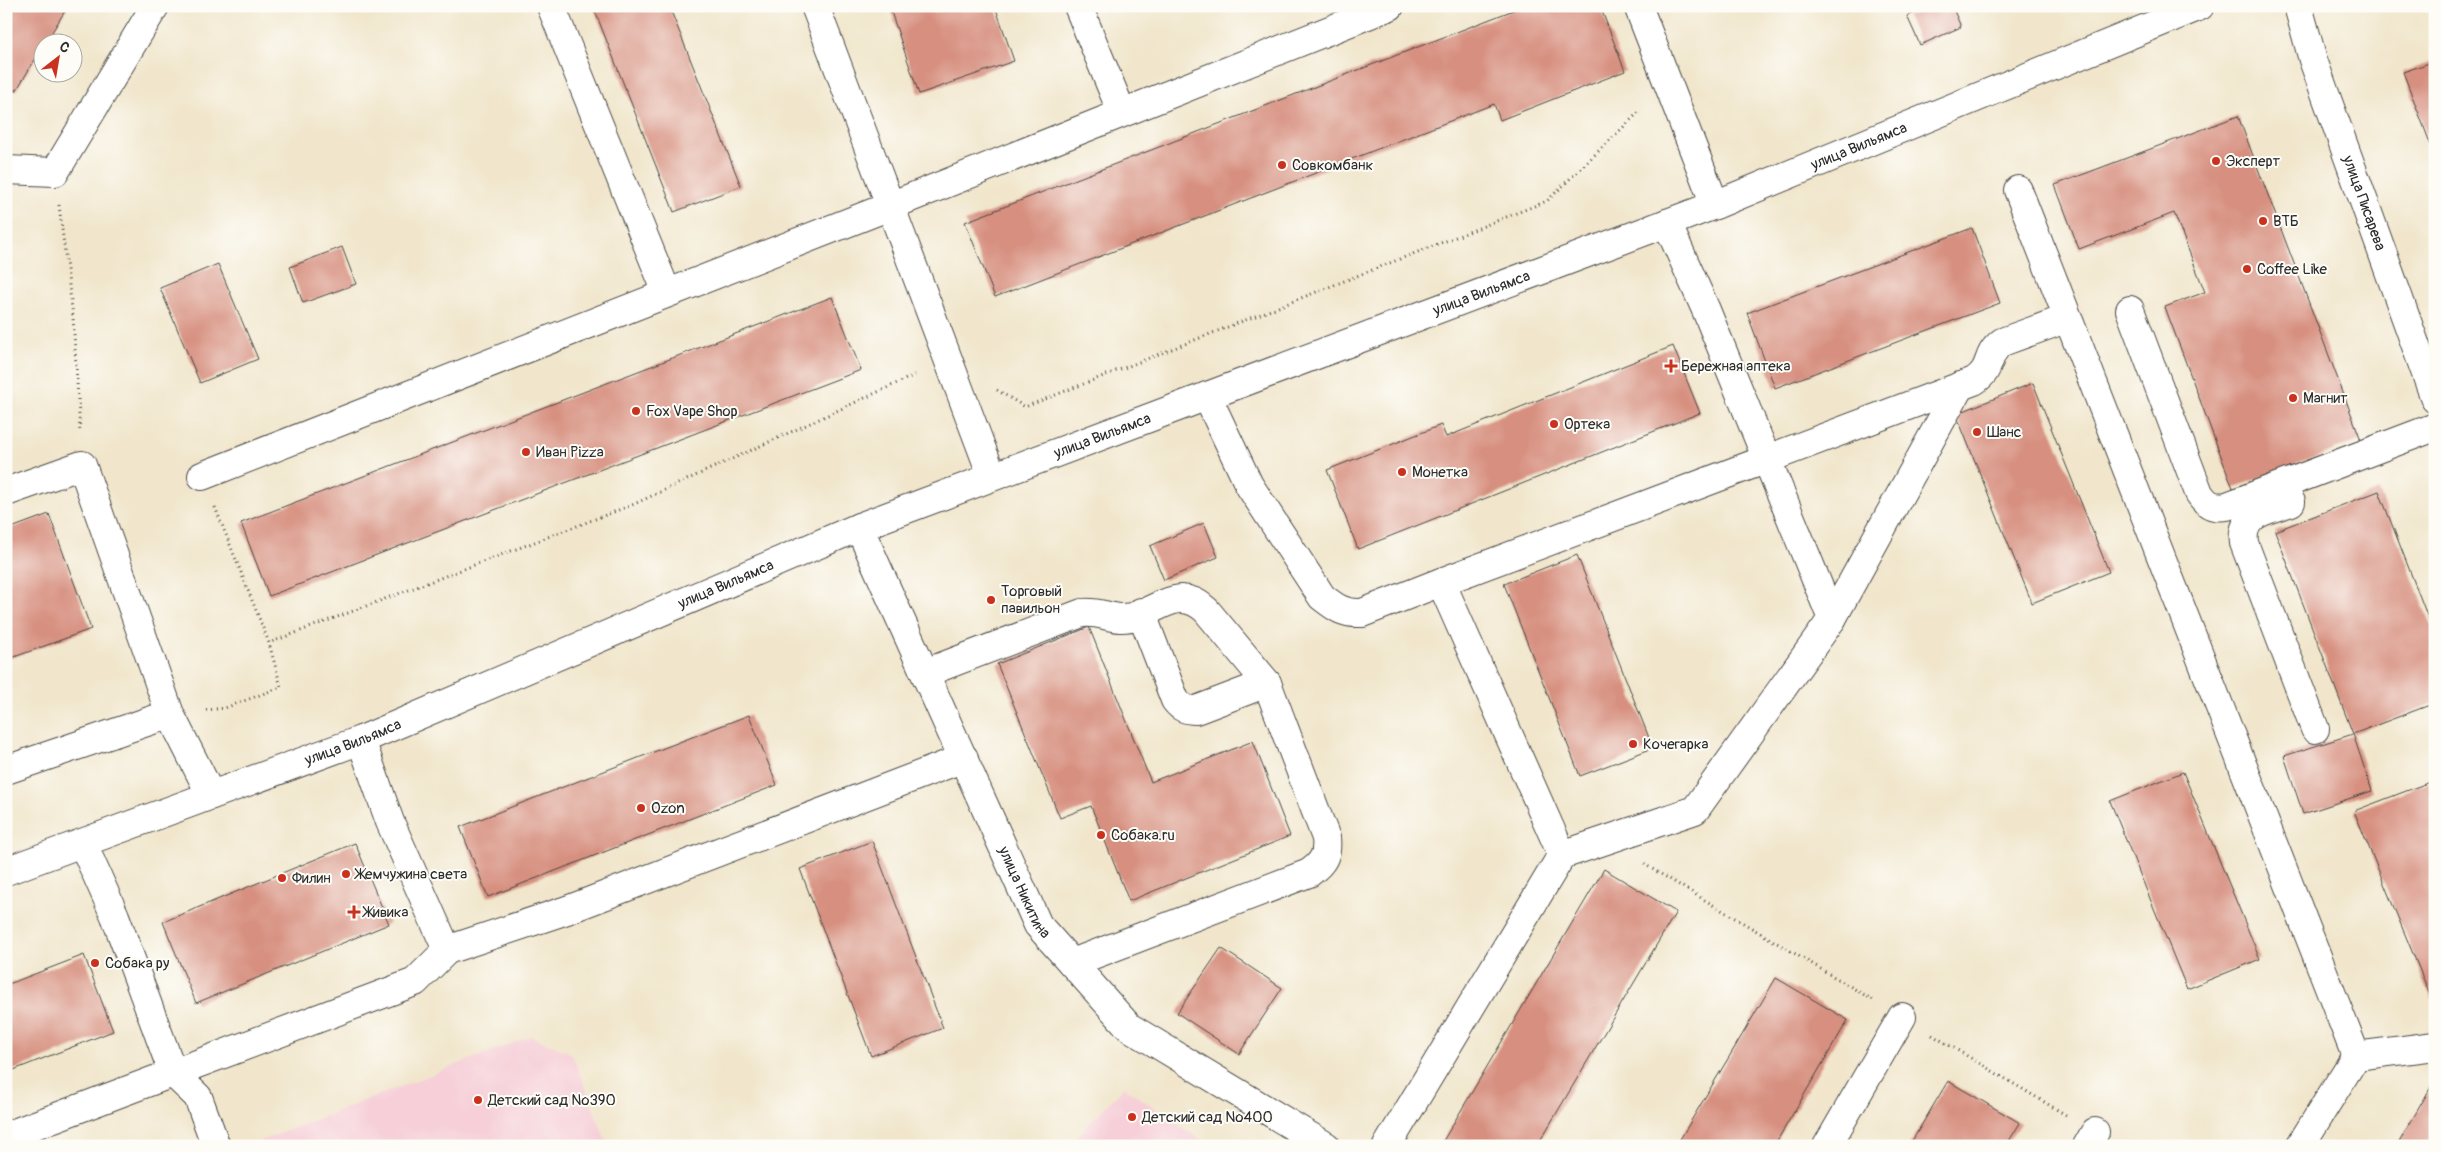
<svg xmlns="http://www.w3.org/2000/svg" width="2441" height="1152" font-family="Pangolin,sans-serif">
	<style>
		.built { fill: #f6cfd8 }
		.building { fill: #d79080 }
		.lines { fill: none; stroke-linecap: round; stroke-linejoin: round }
		.minor-casing { stroke: #494743; stroke-width: 30 }
		.path { stroke: #494743; stroke-width: 3; stroke-dasharray: 1 4; stroke-linecap: butt }
		.minor { stroke: #fff; stroke-width: 28 }
		.poi-dot { fill: #c8321e; stroke: #fdfcf7; stroke-width: 2 }
		.labels { text-anchor: middle; stroke-width: 4; stroke-linejoin: round; paint-order: stroke }
		.street-label { font-size: 15px; fill: #2b2b2b; stroke: #fdfcf7 }
		.poi-label { font-size: 15px; fill: #2b2b2b; stroke: #fdfcf7; text-anchor: start }
	</style>
	<rect width="100%" height="100%" fill="#fdfcf7"/>
	<filter id="ink" filterUnits="userSpaceOnUse"><feTurbulence type="fractalNoise" baseFrequency=".02" numOctaves="2"/><feDisplacementMap in="SourceGraphic" scale="10" xChannelSelector="R" yChannelSelector="G"/><feConvolveMatrix kernelMatrix="1 2 1 2 8 2 1 2 1" color-interpolation-filters="sRGB"/></filter>
	<filter id="wash" filterUnits="userSpaceOnUse"><feTurbulence type="fractalNoise" baseFrequency=".0096" numOctaves="4" result="noise"/><feDisplacementMap in="SourceGraphic" scale="20" xChannelSelector="R" yChannelSelector="G"/><feGaussianBlur stdDeviation="1.12" result="paint"/><feColorMatrix in="noise" values="0 0 0 0 0 0 0 0 0 0 0 0 0 0 0 0 0 1.4 0 .05"/><feComposite in="paint" operator="in"/></filter>
	<g filter="url(#wash)">
		<rect width="100%" height="100%" fill="#f1e6cc"/>
		<path class="built" d="M531,1036L572,1054L608,1146H248Z
			M1124,1087L1210,1146H1068Z"/>
		<g id="blocks">
			<path class="building" d="M6,6H68L46,42H42V48L16,91L6,85Z
				M593,6H669L741,186L674,212Z
				M889,6H995L1014,61L919,94Z
				M1524,6H1600L1625,71L1500,120L1494,104L995,297L965,222Z
				M1929,6H1952L1961,27L1920,45L1907,16Z
				M2435,61V156L2403,72Z
				M2238,116L2361,440L2233,488L2165,307L2205,292L2174,213L2079,249L2055,185Z
				M1972,228L2000,303L1775,388L1747,313Z
				M342,247L356,284L303,303L290,267Z
				M218,264L258,359L200,383L160,288Z
				M832,297L861,370L269,596L241,523Z
				M1673,346L1700,413L1358,549L1327,470L1441,425L1446,437Z
				M2033,383L2109,572L2032,603L1956,414Z
				M2379,491L2435,636V703L2353,734L2372,791L2303,814L2284,756L2353,734L2275,531Z
				M49,514L91,629L6,660V530Z
				M1204,523L1218,557L1164,580L1150,546Z
				M1577,555L1653,748L1580,776L1504,584Z
				M1089,627L1151,782L1253,741L1290,836L1129,901L1091,806L1060,818L997,664Z
				M749,715L777,785L488,897L460,827Z
				M2183,772L2260,959L2187,989L2110,801Z
				M2435,780V1007L2354,811Z
				M872,841L943,1028L871,1056L800,869Z
				M355,843L389,924L196,1003L163,922Z
				M1604,869L1676,912L1537,1146H1440Z
				M1221,948L1282,988L1239,1054L1177,1013Z
				M84,955L113,1031L6,1073V985Z
				M1776,978L1848,1020L1774,1146H1676Z
				M2435,1080V1146H2397Z
				M1948,1081L2020,1123L2006,1146H1909Z"/>
		</g>
	</g>
	<g filter="url(#ink)">
		<use href="#blocks" fill-opacity="0" stroke="#494743" stroke-width="1"/>
		<g class="lines">
			<g class="minor-casing">
				<g id="minor">
					<path d="M551,6L667,293"/>
					<path d="M815,6L992,476"/>
					<path d="M1078,6L1122,113"/>
					<path d="M1638,6L1715,205"/>
					<path id="s1" d="M2298,6L2313,60L2435,399"/>
					<path d="M6,170L55,172L155,6"/>
					<path d="M2018,190L2356,1056"/>
					<path d="M2130,310L2199,493C2207,505 2213,508 2227,506L2435,427"/>
					<path d="M1207,396L1249,485L1322,597C1336,608 1344,614 1362,613L1441,582L1562,855"/>
					<path d="M202,476L890,206L1390,6"/>
					<path d="M6,492L82,465L170,714L211,795"/>
					<path d="M2291,502C2268,510 2240,513 2244,543L2315,729"/>
					<path id="s2" d="M859,527L1038,925L1129,1027L1326,1146"/>
					<path d="M1441,582L1974,381C1994,368 1984,356 2002,342L2068,318"/>
					<path d="M1141,612L1175,700C1181,708 1186,710 1196,710L1267,683"/>
					<path d="M1832,619L1960,386"/>
					<path d="M925,673L1082,613C1097,611 1107,617 1120,618C1154,619 1174,581 1206,610L1267,683L1326,838C1328,855 1323,863 1309,873L1072,963"/>
					<path d="M6,770L170,714"/>
					<path id="s3" d="M6,871L361,740L859,527L1715,205L2200,6"/>
					<path d="M447,950L567,910L964,758"/>
					<path d="M6,1136L173,1073L115,916L83,844"/>
					<path d="M216,1146L198,1097L173,1073L415,982L447,950L390,822L361,740"/>
					<path d="M1387,1146L1562,855L1695,810L1832,619L1706,310L1667,223"/>
					<path d="M1827,1146L1902,1017"/>
					<path d="M2087,1146L2095,1132"/>
					<path d="M2300,1146L2356,1056L2435,1046"/>
				</g>
			</g>
			<path class="path" d="M59,205L73,317L80,431
				M997,390L1025,407L1547,201L1640,111
				M215,507L269,643L632,505L917,374
				M206,710L225,708L281,687L269,643
				M1644,864L1873,1000
				M1932,1035L2066,1115"/>
			<use href="#minor" class="minor"/>
		</g>
	</g>
	<g class="poi-dot">
		<circle cx="2216" cy="161" r="5"/>
		<circle cx="1282" cy="165" r="5"/>
		<circle cx="2263" cy="221" r="5"/>
		<circle cx="2247" cy="269" r="5"/>
		<path d="M1668.5 358.5h5v5h5v5h-5v5h-5v-5h-5v-5h5z"/>
		<circle cx="2293" cy="398" r="5"/>
		<circle cx="636" cy="411" r="5"/>
		<circle cx="1554" cy="424" r="5"/>
		<circle cx="1977" cy="432" r="5"/>
		<circle cx="526" cy="452" r="5"/>
		<circle cx="1402" cy="472" r="5"/>
		<circle cx="991" cy="600" r="5"/>
		<circle cx="1633" cy="744" r="5"/>
		<circle cx="641" cy="808" r="5"/>
		<circle cx="1101" cy="835" r="5"/>
		<circle cx="346" cy="874" r="5"/>
		<circle cx="282" cy="878" r="5"/>
		<path d="M351.5 904.5h5v5h5v5h-5v5h-5v-5h-5v-5h5z"/>
		<circle cx="95" cy="963" r="5"/>
		<circle cx="478" cy="1100" r="5"/>
		<circle cx="1132" cy="1117" r="5"/>
	</g>
	<g class="labels">
		<g class="street-label">
			<text dy="5" stroke="none"><textPath href="#s3" startOffset="1990">улица Вильямса</textPath></text>
			<text dy="5" stroke="none"><textPath href="#s1" startOffset="208">улица Писарева</textPath></text>
			<text dy="5" stroke="none"><textPath href="#s3" startOffset="1585">улица Вильямса</textPath></text>
			<text dy="5" stroke="none"><textPath href="#s3" startOffset="1180">улица Вильямса</textPath></text>
			<text dy="5" stroke="none"><textPath href="#s3" startOffset="775">улица Вильямса</textPath></text>
			<text dy="5" stroke="none"><textPath href="#s3" startOffset="370">улица Вильямса</textPath></text>
			<text dy="5" stroke="none"><textPath href="#s2" startOffset="401">улица Никитина</textPath></text>
		</g>
		<g class="poi-label">
			<text x="2226" y="166">Эксперт</text>
			<text x="1292" y="170">Совкомбанк</text>
			<text x="2273" y="226">ВТБ</text>
			<text x="2257" y="274">Coffee Like</text>
			<text x="1681" y="371">Бережная аптека</text>
			<text x="2303" y="403">Магнит</text>
			<text x="646" y="416">Fox Vape Shop</text>
			<text x="1564" y="429">Ортека</text>
			<text x="1987" y="437">Шанс</text>
			<text x="536" y="457">Иван Pizza</text>
			<text x="1412" y="477">Монетка</text>
			<text x="1001" y="596">Торговый<tspan x="1001" dy="17">павильон</tspan></text>
			<text x="1643" y="749">Кочегарка</text>
			<text x="651" y="813">Ozon</text>
			<text x="1111" y="840">Собака.ru</text>
			<text x="356" y="879">Жемчужина света</text>
			<text x="292" y="883">Филин</text>
			<text x="364" y="917">Живика</text>
			<text x="105" y="968">Собака ру</text>
			<text x="488" y="1105">Детский сад №390</text>
			<text x="1142" y="1122">Детский сад №400</text>
		</g>
	</g>
	<rect width="2441" height="1152" fill="none" stroke="#fdfcf7" stroke-width="25"/>
	<g transform="translate(58 58) rotate(31)"><circle r="24" fill="#fdfcf7" stroke="#a9a8a5"/>
	<path d="M0-4L9 19L0 12L-9 19Z" fill="#c8321e"/>
	<text y="-8" font-size="14" font-weight="bold" text-anchor="middle" fill="#2b2b2b">С</text>
	</g>
</svg>
